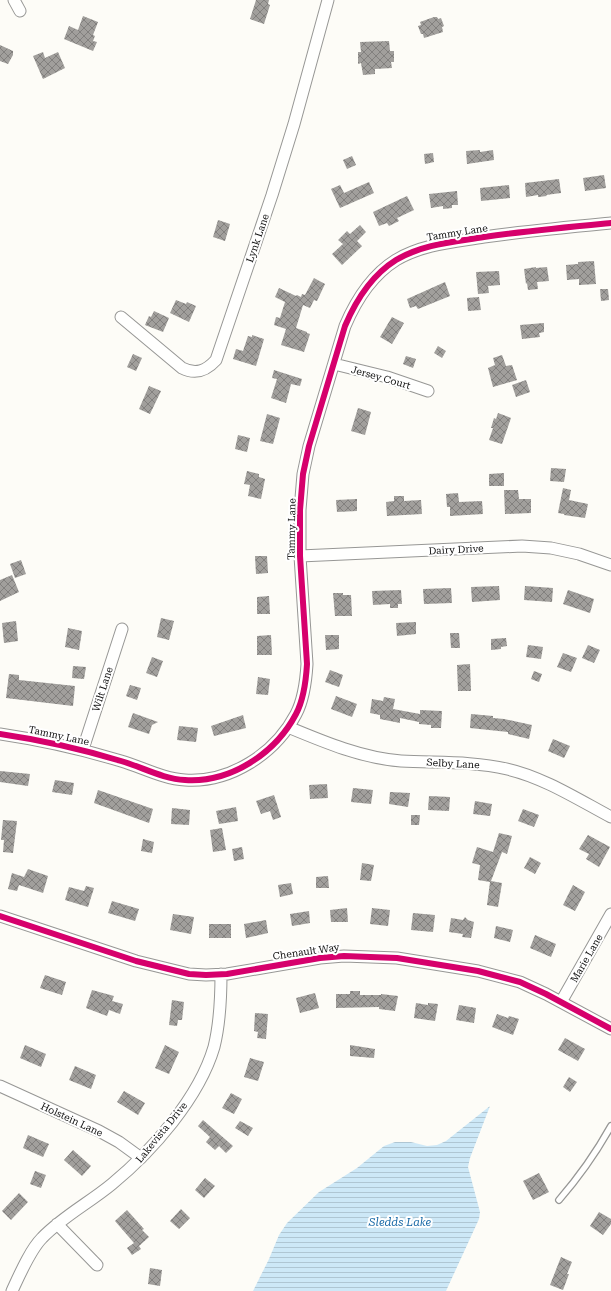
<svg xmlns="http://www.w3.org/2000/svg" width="611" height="1291" font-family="'Roboto Serif',serif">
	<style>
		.water { fill: url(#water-rules) }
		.building { fill: url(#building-cross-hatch) }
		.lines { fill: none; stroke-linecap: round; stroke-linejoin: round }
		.service-casing { stroke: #979795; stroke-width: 8 }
		.minor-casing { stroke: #979795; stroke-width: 13 }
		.service { stroke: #fffffe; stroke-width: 5.5 }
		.minor { stroke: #fffffe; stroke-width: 11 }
		.cycleway-casing { stroke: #fff; stroke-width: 8 }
		.cycleway { stroke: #d6006c; stroke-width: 6 }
		.labels { text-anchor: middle; stroke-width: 4; stroke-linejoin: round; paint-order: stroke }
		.street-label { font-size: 10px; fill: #111; stroke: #fff }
		.water-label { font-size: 11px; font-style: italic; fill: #1768a6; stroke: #fff }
	</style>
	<defs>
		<pattern id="water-rules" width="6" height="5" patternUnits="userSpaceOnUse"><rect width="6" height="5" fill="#cde8f7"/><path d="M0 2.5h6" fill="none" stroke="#afc6d3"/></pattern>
		<pattern id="building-cross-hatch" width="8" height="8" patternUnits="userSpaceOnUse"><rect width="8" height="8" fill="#a19f9c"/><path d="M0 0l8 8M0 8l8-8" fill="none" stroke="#82807e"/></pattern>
	</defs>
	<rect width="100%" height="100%" fill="#fdfcf7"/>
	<path class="water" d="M490,1106L470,1158L468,1167L480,1212L479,1219L446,1291H253L269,1259L279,1235L287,1223L319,1192L357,1168L384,1146L395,1142H411L427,1146L437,1145L446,1141Z"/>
	<path class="building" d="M256,0H269L268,4L270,5L264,24L250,19Z
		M83,16L98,22L93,35L95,36L93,41L97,42L93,51L64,39L69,26L78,30Z
		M434,17H437L438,19L441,18L444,26L442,27L443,32L424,38L423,34H421L418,26L421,25L420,22Z
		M389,41L390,51H394V62H391L392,68L375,69V74L363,75L361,63L358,64V52H361L360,42Z
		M0,45L13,51V55L8,64L0,61Z
		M43,52L45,58L58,52L65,68L43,79L33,56Z
		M480,150V152L493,150L494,160L467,164L466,151Z
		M433,153L434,162L425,164L424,154Z
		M352,156L356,165L347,169L343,160Z
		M604,175L606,188L585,191L583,178Z
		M559,179L561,193L546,195L547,196L538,197V195L526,197L525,183Z
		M369,182L374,193L340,208L331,189L340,185L344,193Z
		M509,185L510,198L481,201L480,188Z
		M457,191L458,205H452V208L443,209V206L431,208L429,194Z
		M407,196L414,210L397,218L399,221L389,226L387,223L379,226L373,212Z
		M218,220L230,224L225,241L213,237Z
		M360,225L366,232L357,241L362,246L342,265L332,254L343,244L338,240L347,231L350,234Z
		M594,261L596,284L579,285V279L567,280L566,265L578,264V262Z
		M536,267V268L547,267L549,281L537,282L538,289L528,290L527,283L526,284L524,269Z
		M499,271L500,285L488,286L489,293L478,294L476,272Z
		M314,278L325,284L317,301L314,300L310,308L303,305L296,328L307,332V333L310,334L304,352L281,345L286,329L274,325L276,317L280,318L285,302L275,297L279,288L296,296L297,295L301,297L302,294L305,295Z
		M445,282L450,296L418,309L416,306L410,308L407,299Z
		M600,289H608L609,300L601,301Z
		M479,297L481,310L468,311L467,298Z
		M176,300L186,304L187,302L196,306L189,322L170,313Z
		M154,311L169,318L163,332L145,325L149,316L151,317Z
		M392,317L404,323L392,344L380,337Z
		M544,323V332L539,333L540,337L522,339L520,325Z
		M252,335L264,339L256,366L233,359L236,349L243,351L248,336L252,337Z
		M438,346L446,351L442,358L434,353Z
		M133,354L142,358L136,371L127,367Z
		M502,355L506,366L512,365L517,380L493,387L488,368L495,365L493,358Z
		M406,356L416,359L413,368L403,364Z
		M274,370L302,379L300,386L291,384L286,403L271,398L277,379L272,378Z
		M526,380L530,392L516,397L512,385Z
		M149,386L161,391L150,414L139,409Z
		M358,408L371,412L365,435L351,431Z
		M498,413L511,418L502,444L489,440L493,428H491L494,418L496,419Z
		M267,414L280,418L273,444L260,441Z
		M238,435L250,438L247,452L235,449Z
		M551,468L566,469L564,482L550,481Z
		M247,471L259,474V477L265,479L261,499L248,496L250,485L244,484Z
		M504,473V486H489V474Z
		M563,488L571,490L569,500L588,504L585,518L564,515V514L558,513Z
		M504,490H518L519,499H531V513L505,514Z
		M458,493L459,502L482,501L483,514L450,516V507H447L446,494Z
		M394,496H404V501L421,500L422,514L387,516L386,502L394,501Z
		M357,499V511L337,512L336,500Z
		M255,556H267L268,573L256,574Z
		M21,560L26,574L15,578L10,564Z
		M12,575L19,592L0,601V580Z
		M499,586L500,600L472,602L471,587Z
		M525,586L553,588L552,602L524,600Z
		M451,588L452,603L424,604L423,589Z
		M401,590L402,604H398V608H390V604L373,605L372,591Z
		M568,590L594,599L590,613L563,604Z
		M333,593H343V595H351L352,616H335Z
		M269,596L270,614H257V597Z
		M161,618L174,621L169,640L157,637Z
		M16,621L18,641L4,643L2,623Z
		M416,622V634L397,636L396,623Z
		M68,628L82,631L79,650L65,647Z
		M450,633H459L460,648H451Z
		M271,635L272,655H257V636Z
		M325,635H339V649L326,650Z
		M506,638L507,646L501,647V649L491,650V639Z
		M528,645L543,647L541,659L526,657Z
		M588,645L600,650L594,663L582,658Z
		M563,653L577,658L571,672L557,667Z
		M152,657L163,661L157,677L146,673Z
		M470,664L471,691H458L457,665Z
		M73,666L86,667L84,679L72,678Z
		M330,670L343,675L339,687L325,682Z
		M534,671L542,674L539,682L531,679Z
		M9,674L19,675V680L75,686L73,706L6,698Z
		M258,677L270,679L268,695L256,694Z
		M130,685L141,688L137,700L126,696Z
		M336,696L357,704L352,717L331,709Z
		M384,697L395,699L393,709L420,714V710L442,711L441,728H431V725L419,724V722L400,718V723L380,719V715L370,713L372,699L383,701Z
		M133,713L158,722L152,725L149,734L128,727Z
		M471,714L493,716V718L504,719L532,725L529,739L508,734V732L470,728Z
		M243,715L246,728L214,736L211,726Z
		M179,726L198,728L196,742L177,740Z
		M553,739L570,746L564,758L548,751Z
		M0,771L30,774L28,786L0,782Z
		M55,780L74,783L72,795L52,792Z
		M327,784L328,798L310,799L309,785Z
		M353,788L373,790L371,804L351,802Z
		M98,790L153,809L149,823L94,803Z
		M390,792L410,793L408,807L389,804Z
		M274,795L281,817L273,820L270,811L261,814L256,801Z
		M429,796L450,797L449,811L428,810Z
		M475,801L492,804L490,816L473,814Z
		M236,807L238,821L219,824L216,811Z
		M172,808L190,810L189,825L171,824Z
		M523,809L539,815L534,827L518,821Z
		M411,815H420L419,825H411Z
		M3,820L17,821L13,853L3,852L4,840H1Z
		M222,828L226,850L213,852L210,830Z
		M499,833L512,836L507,854L502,852L491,881L502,883L498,907L487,905L490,882L478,880L480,865L472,863L477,847L493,852Z
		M588,835L610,847L599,867L586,859L589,854L579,849Z
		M143,839L154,842L152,853L141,851Z
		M242,847L244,859L234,861L232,849Z
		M530,857L541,863L535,874L524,868Z
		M362,863L374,865L371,881L360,880Z
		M28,869L48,876L43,893L19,885L17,891L8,889L12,873L24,877Z
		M328,876L329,888H316V877Z
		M291,883L293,894L280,897L278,885Z
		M573,885L585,892L575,911L563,905Z
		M86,886L94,888L88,907L65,900L69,887L84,891Z
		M112,901L139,909L135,921L108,913Z
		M347,908L348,922H331L330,910Z
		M372,908L390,910L388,926L370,924Z
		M309,911L310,923L292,926L290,914Z
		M413,913L435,915L433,932L411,930Z
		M173,914L194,917L191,934L170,930Z
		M465,917L468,920L474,922L471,938L462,937L463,934L449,932L451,918L463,920Z
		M266,920L268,933L246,938L244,924Z
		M209,924H231V938H209Z
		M496,926L513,930L510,942L494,938Z
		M535,935L556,944L551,957L530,948Z
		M45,975L66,982L62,995L40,988Z
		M92,990L114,996L112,1001L123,1004L120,1014L109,1010L107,1016L86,1008Z
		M350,991H360V995H381V994L398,996L395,1011L379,1009V1007L336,1008V994H350Z
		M315,993L319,1008L300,1013L296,998Z
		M172,1000L184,1002L182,1020H178L177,1026L169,1025Z
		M416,1003L428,1005V1003L438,1004L435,1021L414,1018Z
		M459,1005L476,1008L474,1023L456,1020Z
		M255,1013L268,1014L266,1039L257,1038L258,1032L254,1031Z
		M497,1014L508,1018L509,1016L519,1019L513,1035L492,1027Z
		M565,1038L585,1049L578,1061L558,1050Z
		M25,1045L46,1054L41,1067L20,1058Z
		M165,1045L179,1052L169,1074L155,1068Z
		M350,1045L375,1049L374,1058L350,1056Z
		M250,1058L264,1062L258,1081L244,1077Z
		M75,1066L96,1075L91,1089L69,1080Z
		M569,1077L577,1082L570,1092L563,1087Z
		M124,1091L145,1103L138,1115L117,1102Z
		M231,1093L242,1099L234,1114L222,1108Z
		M203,1120L233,1146L226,1153L219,1146L215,1150L206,1142L210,1137L198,1126Z
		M240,1121L253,1128L248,1136L235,1128Z
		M28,1135L49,1144L43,1157L23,1148Z
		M73,1150L91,1166L82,1176L64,1160Z
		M35,1171L46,1175L41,1188L30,1184Z
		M539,1173L549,1192L533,1200L523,1181Z
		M205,1178L215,1186L204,1198L195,1190Z
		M19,1193L28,1202L11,1220L2,1211Z
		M181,1209L190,1218L179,1229L170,1221Z
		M127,1210L144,1229L142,1230L149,1237L139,1246L141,1249L132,1255L127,1248L134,1243L115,1221Z
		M599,1212L611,1219V1224L603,1235L590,1226Z
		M561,1257L572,1262L567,1274H569L563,1290L550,1285Z
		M150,1268L162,1270L160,1286L148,1284Z"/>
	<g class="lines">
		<g class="service-casing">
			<path id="service" d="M559,1200C579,1177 596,1153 611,1126"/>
		</g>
		<g class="minor-casing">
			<path id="minor" d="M14,0L20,11
				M121,317L182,368C196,375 206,371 216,360L272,195L294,124L328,0
				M334,364L387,377L428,391
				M300,556L522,546L551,548L579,554L611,565
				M288,727C324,742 362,758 401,761C437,763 472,761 507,769C543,777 579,800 611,817
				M0,734C41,740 81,749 121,761C142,767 163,779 185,780C230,783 275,754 296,714C304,699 306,681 307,664L300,556V510L303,474L309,446L345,326C356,300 372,275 396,260C423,244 454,242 484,237C526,231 569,227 611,223
				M83,749L122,629
				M0,916L136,961L189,974L206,975L227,974L320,958L344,956L397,958L478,971L520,982L546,994L611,1029
				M561,1002L611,914
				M0,1086L99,1131L119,1142L141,1158
				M57,1224L97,1265
				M12,1291C19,1276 30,1250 42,1238C62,1217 89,1203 112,1184C152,1151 199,1098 214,1047C220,1023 221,998 221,974"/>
		</g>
		<use href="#service" class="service"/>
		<use href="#minor" class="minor"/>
		<g class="cycleway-casing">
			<path id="cycleway" d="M0,734C41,740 81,749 121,761C142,767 163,779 185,780C230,783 275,754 296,714C304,699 306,681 307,664L300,556V510L303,474L309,446L345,326C356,300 372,275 396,260C423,244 454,242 484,237C526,231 569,227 611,223
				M0,916L136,961L189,974L206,975L227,974L320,958L344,956L397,958L478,971L520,982L546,994L611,1029"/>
		</g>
		<use href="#cycleway" class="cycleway"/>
	</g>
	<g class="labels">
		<g class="street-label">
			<text transform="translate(457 232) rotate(-9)" y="4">Tammy Lane</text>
			<text transform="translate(257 238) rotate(-71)" y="4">Lynk Lane</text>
			<text transform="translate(381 377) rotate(16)" y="4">Jersey Court</text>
			<text transform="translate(291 529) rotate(-89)" y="4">Tammy Lane</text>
			<text transform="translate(456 549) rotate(-3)" y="4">Dairy Drive</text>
			<text transform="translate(102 689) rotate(-72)" y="4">Wilt Lane</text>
			<text transform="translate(59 735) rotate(12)" y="4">Tammy Lane</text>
			<text transform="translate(453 763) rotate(3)" y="4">Selby Lane</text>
			<text transform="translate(306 951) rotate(-8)" y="4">Chenault Way</text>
			<text transform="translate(586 958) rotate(-60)" y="4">Marie Lane</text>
			<text transform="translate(72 1119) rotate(25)" y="4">Holstein Lane</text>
			<text transform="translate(161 1132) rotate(-51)" y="4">Lakevista Drive</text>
		</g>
		<g class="water-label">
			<text x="400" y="1226">Sledds Lake</text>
		</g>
	</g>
</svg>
